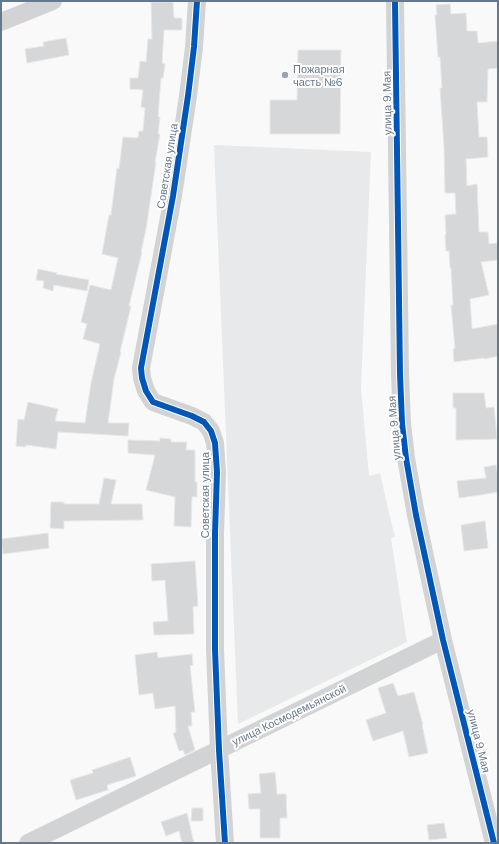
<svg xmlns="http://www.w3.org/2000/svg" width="499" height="844" font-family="'DM Sans',sans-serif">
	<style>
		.built { fill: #e8e9ea }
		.building { fill: #d6d7d9; stroke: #e8e8e8 }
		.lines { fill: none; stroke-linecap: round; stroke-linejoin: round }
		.minor { stroke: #d2d3d4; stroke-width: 18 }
		.cycleway-casing { stroke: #fff; stroke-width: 8 }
		.cycleway { stroke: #0057b8; stroke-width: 6 }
		.poi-dot { fill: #99a5b2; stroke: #fff; stroke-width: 1.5 }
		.labels { text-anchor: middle; stroke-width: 4; stroke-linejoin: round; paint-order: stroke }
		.poi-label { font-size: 11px; fill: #66788c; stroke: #fff; text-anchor: start }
		.street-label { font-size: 11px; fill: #66788c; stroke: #fff }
	</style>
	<rect width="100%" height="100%" fill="#f9f9f9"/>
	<path class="built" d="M214,145L371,152L361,388L369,476L380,473L389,513L395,537L391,538L407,642L238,724Z"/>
	<path class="building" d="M151,2H173L174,18H182V30H164L162,63L165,64L163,78H161L158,117H160L158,134H160L155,162H156L146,229L141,252H142L129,306H131L120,352H121L114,379L108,423H129L128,436L58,432L56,449L26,445V447L16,446L18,419L24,420L28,402L58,409L55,421L85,423L91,383L100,344L83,339L87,324L81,322L90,285L111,290L118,258L102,254L109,215H111L117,168L119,169L123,137L138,138L139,131H143L145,108L141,107L143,90L130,89V78H138L140,61L146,62L148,39H152Z
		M450,4L451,14L466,13L467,31H477L478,43L498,41V68L488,69L487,102H477L479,137H487L488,157L466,159L467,186L477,184L479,232H488L489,244L497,243L498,255V260L481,262L489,295L470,299L472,329L498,324V356L485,359L484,358L454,362L453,349L455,348L451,305H453L451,268H450L449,251H446L445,235H446L445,215L456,214L455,193H445L444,147L440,88H442L440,57H438L435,15H437L436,5Z
		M66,38L69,55L27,63L25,49L44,46L43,42Z
		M298,50H341L340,134H270V100H297Z
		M38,269L57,273L56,274L89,280L87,291L54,285L53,291L43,288L44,281L36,280Z
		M453,393H484L486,408L494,407L497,439L456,440V408H453Z
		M160,438L171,439V442H187L186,450H195V482H197V497H192L191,527L174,526L175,497L146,490L155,455L128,453V440L160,441Z
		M496,465L498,478V492L480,495L459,498L457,481L486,478L484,467Z
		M104,478L116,480L111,504H142L143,520L64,521V529L50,528L51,502H64V504H99Z
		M485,521L488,548L464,551L461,525Z
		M48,533L49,548L3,554L1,539Z
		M195,561L198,606L193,607L194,634L154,635L153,622L168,621L165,580L152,581L151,564Z
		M157,652L158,658L192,654L193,665L190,666L195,712H191L192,726H188L195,750L185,755L183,750L179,751L173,733L176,732L175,706L155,709L153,693L139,695L135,655Z
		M393,683L398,696L414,692L423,725H422L428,753L409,757L403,731L373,741L366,720L386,713L378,688Z
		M130,757L136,776L107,785L108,790L76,800L70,780L93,773L92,770Z
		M275,772L277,794H286L287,818H280V838H260V809H249L248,794L261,793L259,774Z
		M192,808H203V821H191Z
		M187,813L194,843H182L179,831L166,836L161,822Z
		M444,823L447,838L429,840L427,825Z"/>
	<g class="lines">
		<path class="minor" d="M197,1L194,47L188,96L173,196L141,368L142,378L146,391L153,402L192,416L204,422L211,431L215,443L217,472L215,534V649L219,750L225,843
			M395,1L400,374L402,423L406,458L416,515L443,640L494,843
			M1,22L53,1
			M28,843L443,640"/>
		<g class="cycleway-casing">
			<path id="cycleway" d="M197,1L194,47L188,96L173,196L141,368L142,378L146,391L153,402L192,416L204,422L211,431L215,443L217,472L215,534V649L219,750L225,843
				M395,1L400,374L402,423L406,458L416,515L443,640L494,843"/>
		</g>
		<use href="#cycleway" class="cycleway"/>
	</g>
	<circle class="poi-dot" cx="285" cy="75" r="4"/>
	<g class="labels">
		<g class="poi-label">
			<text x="293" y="73">Пожарная<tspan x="293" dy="13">часть №6</tspan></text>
		</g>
		<g class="street-label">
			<text transform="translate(387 103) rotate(-91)" y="4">улица 9 Мая</text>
			<text transform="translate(167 166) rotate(-81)" y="4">Советская улица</text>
			<text transform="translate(394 428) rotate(-95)" y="4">улица 9 Мая</text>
			<text transform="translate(205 495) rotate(-90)" y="4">Советская улица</text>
			<text transform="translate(289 715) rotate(-26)" y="4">улица Космодемьянской</text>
			<text transform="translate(479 741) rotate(76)" y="4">улица 9 Мая</text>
		</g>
	</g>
	<rect width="499" height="844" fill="none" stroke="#66788c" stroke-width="4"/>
</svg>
